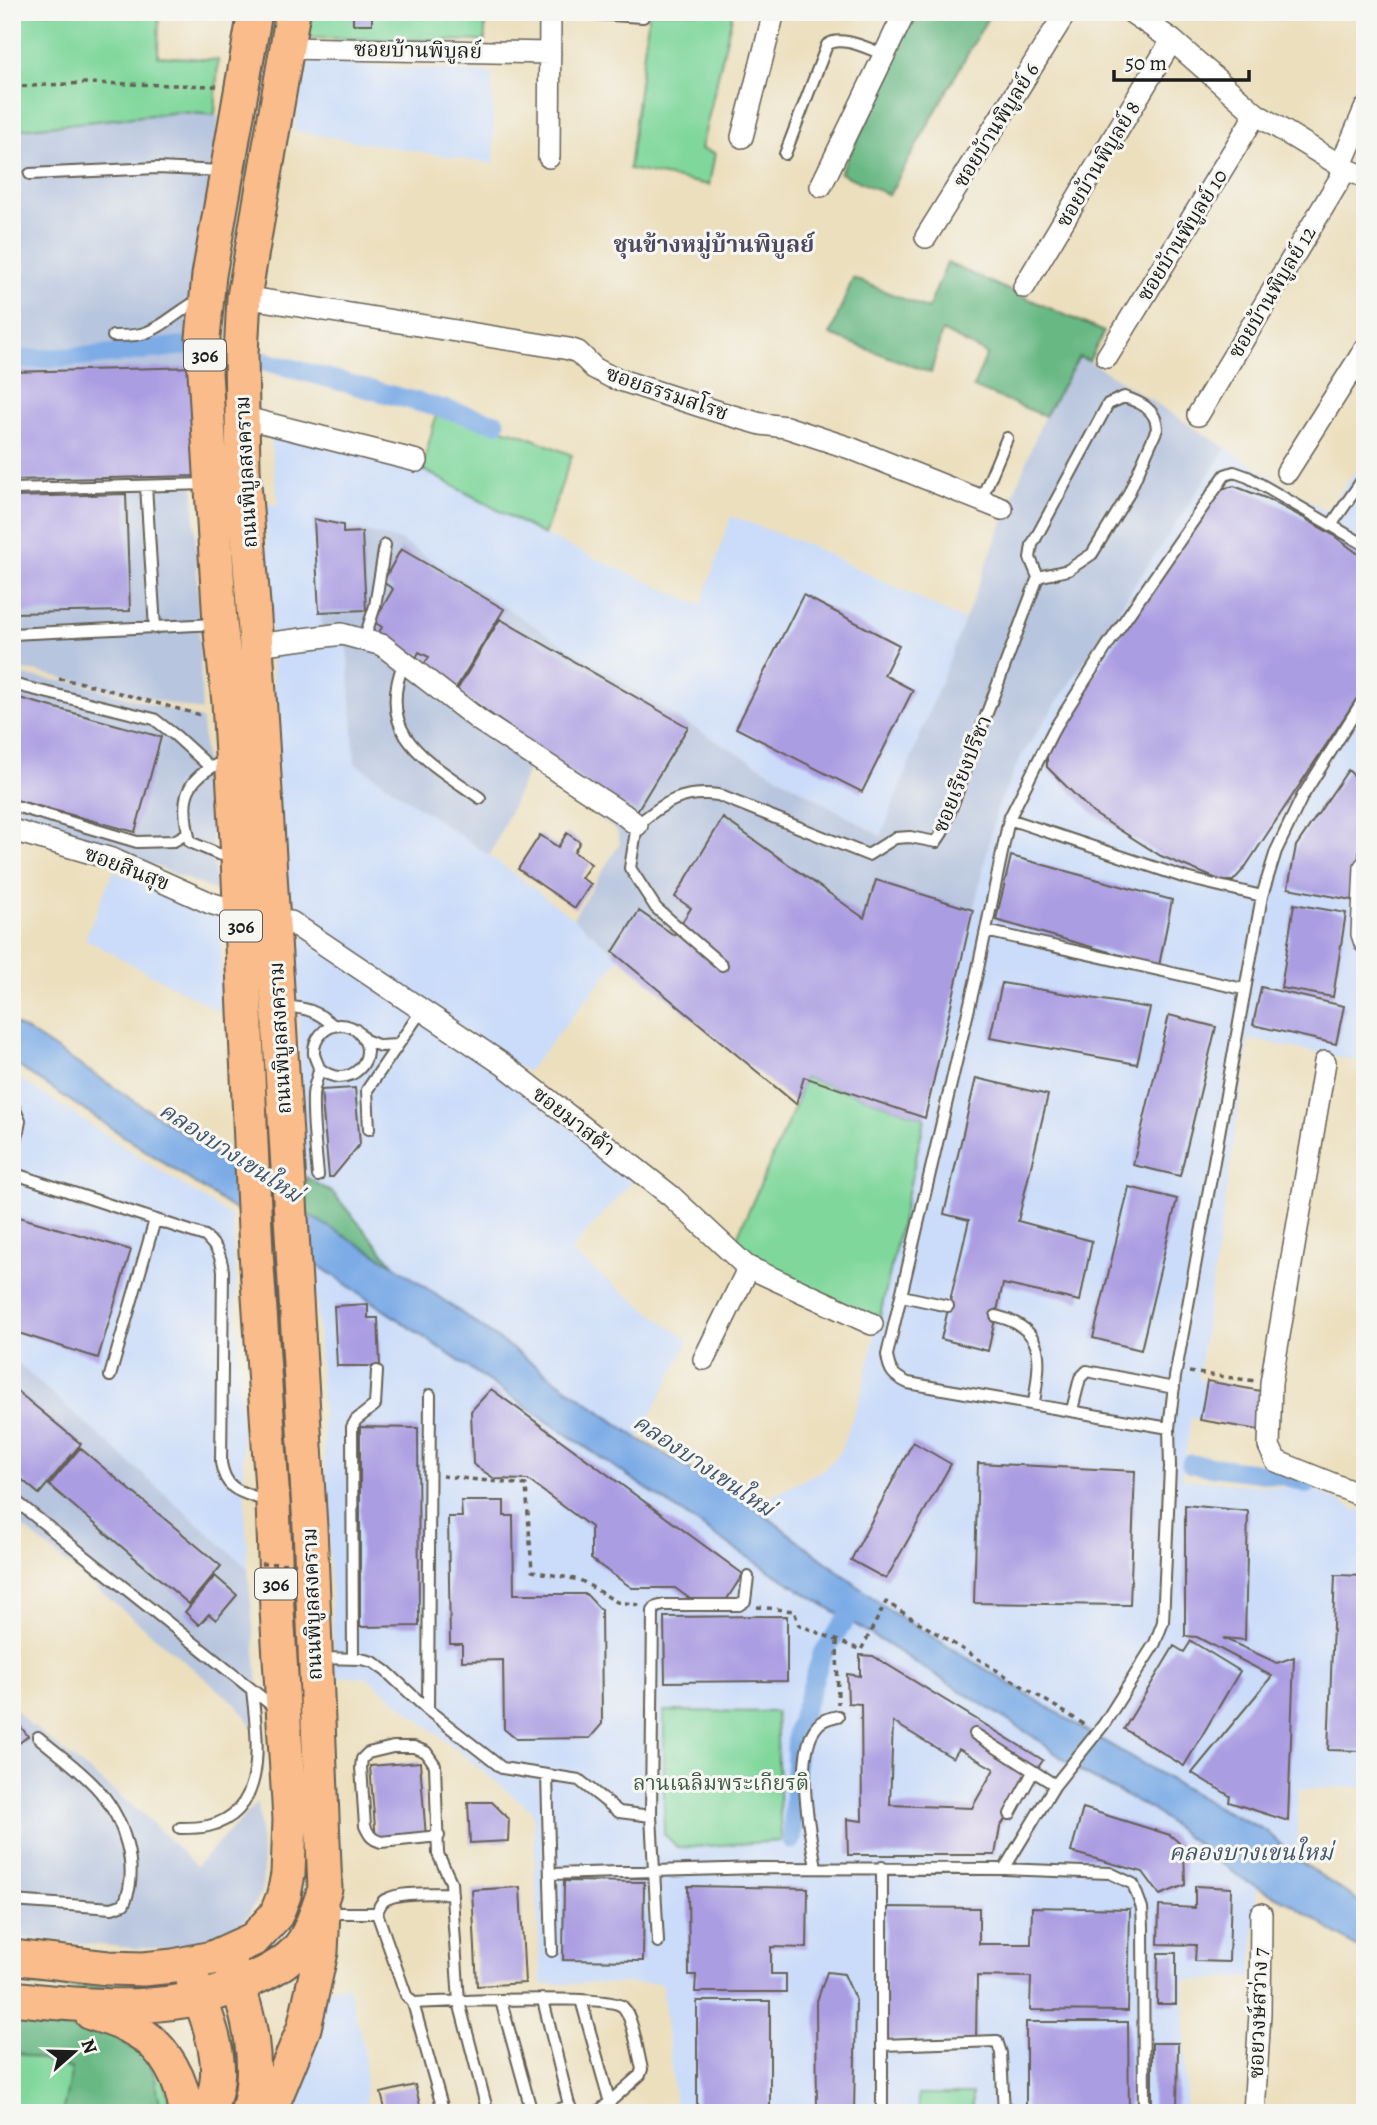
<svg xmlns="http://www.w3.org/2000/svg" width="1377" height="2125" font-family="Alegreya,'Noto Serif Thai',serif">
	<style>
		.built { fill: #cadcf9 }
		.industrial { fill: #b7c5de }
		.green { fill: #80d79b; stroke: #4e7a5c; stroke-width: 2 }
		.forest { fill: #68b883; stroke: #426a50; stroke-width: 2 }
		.water { fill: #7cabe6; stroke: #4c6481; stroke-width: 2 }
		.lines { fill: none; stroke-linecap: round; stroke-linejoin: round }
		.canal { stroke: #7cabe6; stroke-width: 19 }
		.building { fill: #ab9de2; fill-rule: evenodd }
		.lane-casing { stroke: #656054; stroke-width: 14 }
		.street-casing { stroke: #656054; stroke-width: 24 }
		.primary-casing { stroke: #656054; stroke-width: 37 }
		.path { stroke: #656054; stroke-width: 3.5; stroke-dasharray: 5 5; stroke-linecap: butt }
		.lane { stroke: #fff; stroke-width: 10 }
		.street { stroke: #fff; stroke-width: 21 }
		.primary { stroke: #f9bc8a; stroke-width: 33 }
		.path-bridge { stroke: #656054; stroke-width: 3.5; stroke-dasharray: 5 5; stroke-linecap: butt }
		.labels { text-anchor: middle; stroke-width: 6; stroke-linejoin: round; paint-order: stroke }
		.shield { fill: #f6f6f2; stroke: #5d5d5c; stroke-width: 2 }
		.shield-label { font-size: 19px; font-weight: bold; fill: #1c1c1c }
		.street-label { font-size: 21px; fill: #1c1c1c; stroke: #f6f6f2 }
		.park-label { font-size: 21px; fill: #3f5d48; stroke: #f6f6f2 }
		.neighbourhood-label { font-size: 23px; font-weight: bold; fill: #4e4961; stroke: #f6f6f2 }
		.water-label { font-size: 23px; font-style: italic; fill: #42556d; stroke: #f6f6f2 }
	</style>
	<rect width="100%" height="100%" fill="#f6f6f2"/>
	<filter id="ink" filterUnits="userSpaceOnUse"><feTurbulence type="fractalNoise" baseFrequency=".0143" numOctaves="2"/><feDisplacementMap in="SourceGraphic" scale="14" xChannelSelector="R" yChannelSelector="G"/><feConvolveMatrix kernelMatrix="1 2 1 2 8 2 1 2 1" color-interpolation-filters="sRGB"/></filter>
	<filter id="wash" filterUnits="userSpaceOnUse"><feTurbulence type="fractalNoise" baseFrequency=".00686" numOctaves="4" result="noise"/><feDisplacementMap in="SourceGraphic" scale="28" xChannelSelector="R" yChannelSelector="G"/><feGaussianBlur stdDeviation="1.57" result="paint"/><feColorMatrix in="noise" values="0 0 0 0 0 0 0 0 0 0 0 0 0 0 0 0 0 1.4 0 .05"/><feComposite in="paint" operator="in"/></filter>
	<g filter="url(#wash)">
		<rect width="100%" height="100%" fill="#ecdfbd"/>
		<path class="built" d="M307,62L492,73L494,164L294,131Z
			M269,431L422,469L544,535L701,606L731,516L811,546L965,621L882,836L686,723L347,644L355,763L490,856L573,918L620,958L527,1072L284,912L265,503L279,505Z
			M1226,448L1326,511L1365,459V771L1363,772L1356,907L1365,949V1062L1249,1039L1198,1379L1266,1392L1259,1430L1191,1418L1182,1479L1318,1491L1365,1514V1787L1298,1789L1297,1859L1257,1887L1252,1977L1184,1981L1186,2113H676L662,1983L541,1984L533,1812L367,1677H335L315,1263L735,1549L753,1506L824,1469L840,1452L862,1391L997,809L1020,758Z
			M113,871L221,918V1012L85,939Z
			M294,928L430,1023L636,1177L570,1252L689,1341L639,1439L394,1265L334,1194L306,1177Z
			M12,1074L232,1217L248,1568L12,1358Z
			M348,1986L364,2049L367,2113H281L323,1989Z"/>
		<path class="industrial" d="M180,112L215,115L219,118L189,363L202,711L33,671L12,669V130Z
			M1079,357L1089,361L1226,448L1020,758L997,809L925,1118L805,1077L796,1104L573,918L620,843L617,831L530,766L490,856L355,763L347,644L323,645L314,520L400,540L686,723L881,836L1042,421Z
			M12,674L82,684L202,719L216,891L121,852L12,817Z
			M12,1358L248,1568L263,1743L238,1706L12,1518Z
			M12,1704L27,1722L144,1815L196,1866L258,1802L263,1865L262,1891L249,1914L232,1933L207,1943L169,1948H133L12,1937Z"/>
		<path class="green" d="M12,12H159L158,56L218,60L215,115L180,112L12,130Z
			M266,12H277L239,201Z
			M312,12H485V41L308,38Z
			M649,12H733L701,149L715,153L709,185L629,169Z
			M437,412L521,434L572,455L544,535L422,469Z
			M804,1077L925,1118L879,1320L751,1263L733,1246L796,1104Z
			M664,1711L776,1712L781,1841L678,1848L664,1834Z
			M12,1975L62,1984L159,1990L161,1993L12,1985Z
			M12,2017L117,2033L143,2052L163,2078L172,2113H12Z
			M918,2094H972V2113H918Z"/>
		<path class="forest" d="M909,12H991L889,195L840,173L867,121Z
			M947,263L1104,332L1089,361L1079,357L1045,416L973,387L987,354L942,331L931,373L830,335L853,278L928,309Z
			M306,1177L334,1194L394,1265L305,1213Z
			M12,2016L94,2024L148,2058L155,2079L162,2113H62L72,2069L12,2051Z"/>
		<path class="water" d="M12,1023L28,1031L305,1213L394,1265L639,1439L753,1506L890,1611L1102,1740L1219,1808L1265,1830L1297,1859L1365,1906V1953L1293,1905L1245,1881L1151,1809L1079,1771L1034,1737L735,1549L315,1263L12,1062Z"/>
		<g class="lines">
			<path class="canal" d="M12,360L91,356L182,346
				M264,361L496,423
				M1191,1464L1284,1476L1308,1484
				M792,1840L797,1731L822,1655L859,1599"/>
		</g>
		<g id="blocks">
			<path class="building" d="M353,12H372V24H353Z
				M196,367L199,476L12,480V372Z
				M1234,486L1268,499L1302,517L1333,535L1365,559V686L1244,869L1233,881H1222L1161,856L1093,813L1047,767V750L1111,649L1221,489Z
				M126,494L130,611L12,613V497Z
				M314,519L343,525V533L362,532L366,610L319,612Z
				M401,549L504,609L455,690L422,667L429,657L419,652L414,662L377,636L382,627L374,622L393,589L383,582Z
				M803,595L899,645L884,675L913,690L862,792L736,728Z
				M500,619L688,727L637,811L603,794L457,690Z
				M12,696L161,737L135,832L12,799Z
				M1348,770L1362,783L1357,901L1288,888L1296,846Z
				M723,818L864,918L876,880L973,910L925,1118L804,1077L796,1104L613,952L639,911L674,935L691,908L675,897Z
				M567,833L580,842L574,852L591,864L581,878L591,884L575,908L518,869L540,835L558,847Z
				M1011,856L1172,900L1159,966L996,920Z
				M1294,904L1346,913L1333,997L1281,988Z
				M1002,983L1150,1008L1137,1064L990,1038Z
				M1261,987L1344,1006L1336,1044L1253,1025Z
				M1169,1015L1216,1027L1180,1176L1133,1165Z
				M976,1078L1048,1095L1018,1221L1092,1241L1080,1301L1003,1284L988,1351L941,1339L969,1220L944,1214Z
				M355,1088L360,1144L333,1177H329L321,1090Z
				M1129,1187L1177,1199L1141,1350L1093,1338Z
				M12,1215L131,1250L98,1358L12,1331Z
				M368,1304V1318H378L380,1366H337L334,1306Z
				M1207,1381L1266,1392L1259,1430L1200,1420Z
				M12,1387L81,1444L39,1494L12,1471Z
				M491,1389L743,1574L725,1602L697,1604L675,1588H632L591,1559V1527L528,1480L495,1479L473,1464L471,1411Z
				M360,1427L418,1428L419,1626L360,1627Z
				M913,1442L951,1464L886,1579L851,1560Z
				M80,1448L221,1566L189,1604L49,1485Z
				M978,1463L1135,1471L1130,1605L974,1603Z
				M461,1501H504V1516H513L514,1594H586L601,1610L602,1724L590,1738L516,1739L504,1729L503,1660L462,1661V1644H450L448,1517H462Z
				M1185,1505L1248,1511L1245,1640L1223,1638L1277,1663L1294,1657L1288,1821L1229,1802L1230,1796L1192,1773L1272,1676L1197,1637L1185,1636Z
				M1335,1575L1365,1576V1751L1328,1750Z
				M215,1576L237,1595L216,1620L209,1614L199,1625L185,1612Z
				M787,1616V1681L665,1682L664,1617Z
				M1191,1641L1240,1671L1184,1766L1124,1729L1174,1646L1184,1652Z
				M860,1655L873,1656L1043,1760L1000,1827L995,1855H848L847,1819L862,1821L861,1704L848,1703L847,1674L860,1676ZM893,1722L953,1758L959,1749L994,1769L972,1808L890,1805Z
				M12,1716L28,1736L12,1749Z
				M420,1762L426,1837L376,1840L370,1766Z
				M468,1802H492L509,1819L508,1841L470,1843Z
				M1083,1808L1170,1835L1184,1847L1185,1885L1160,1895L1143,1872L1071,1852Z
				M564,1881L644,1882L643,1961L563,1960Z
				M688,1886L808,1888L807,1948L771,1947V1974H786V1992H695L696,1975H689Z
				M1195,1886L1231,1888L1229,1962L1195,1961L1196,1945L1158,1944L1159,1906L1195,1908Z
				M520,1887L525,1983L477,1986L472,1890Z
				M886,1907L979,1908V1944H1031L1032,1907L1130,1909L1128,2011L1030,2010L1031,1977L977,1976L976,2041L884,2039Z
				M1158,1953H1176V2004H1157Z
				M827,1972L844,1974L856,2001L854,2113H817L816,2004Z
				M697,2001H770V2113H697Z
				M1026,2022H1128L1129,2113H1026Z
				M1152,2043H1178L1177,2113H1152Z
				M415,2085L422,2113H386L381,2093Z"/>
		</g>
	</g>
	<g filter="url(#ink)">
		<use href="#blocks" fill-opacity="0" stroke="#656054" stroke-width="2"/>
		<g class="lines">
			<g class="lane-casing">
				<path id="lane" d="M564,12L643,17
					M785,154L827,45C841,34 870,50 886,55
					M30,174L157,168L222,171
					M113,336C122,336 132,336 141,334C162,329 180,309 201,299
					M1124,397C1140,402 1157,410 1157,429L1128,495L1092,554L1068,570L1038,577L1030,558L1032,545L1108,404Z
					M146,486L155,628
					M12,489L209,484
					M981,500L1007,438
					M1332,524L1365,476
					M12,634L216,624
					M364,640L375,606L385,545
					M404,662C374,736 428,761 480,798
					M12,684L154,719L176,736L211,768
					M216,765C180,783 182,806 190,842L218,854L233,857
					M12,805L137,842L174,841L188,833
					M1009,819L1186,878L1262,896
					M986,931L1243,989
					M722,965L656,908L630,868L637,825C663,803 683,790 718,795L868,855L895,838L910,837L936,842L942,833L1038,577
					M283,1006C306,1008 316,1010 334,1026
					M363,1039L380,1046L397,1045
					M12,1103L20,1121L12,1162
					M369,1129L367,1090L422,1010
					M12,1173L205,1236C217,1247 221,1255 223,1271L221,1463C226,1492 242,1492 267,1501
					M318,1176C316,1150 312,1122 313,1096C313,1087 318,1078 319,1069C319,1065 315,1060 314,1054C313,1040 324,1026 339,1025C346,1025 354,1027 359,1033C383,1057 348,1094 319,1068
					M902,1296L948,1306
					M996,1316C1048,1329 1040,1360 1034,1403
					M110,1376L155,1220
					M1072,1410L1080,1378L1087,1371L1174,1388
					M1169,1428L908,1383C893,1376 889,1371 887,1355L976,978L1009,819L1053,731L1107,646L1225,475L1234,472L1248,477L1365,545
					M12,1498L275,1708
					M320,1658L361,1659L373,1662L386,1671L428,1710L502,1768L579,1780L619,1812L651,1816
					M353,1659L352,1427L356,1420L375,1405L377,1371
					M428,1710L430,1395
					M975,1734L1055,1785
					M547,1775L552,1951
					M1010,1814L1033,1772
					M180,1828C189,1828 199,1828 208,1826C270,1812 257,1736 252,1690
					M439,1836L381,1842C371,1839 369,1835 365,1826L361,1767L362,1759L368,1753L393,1747H414L426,1752L435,1765L438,1854L451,1882L459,2002L488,2113
					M816,1867C810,1834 793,1752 818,1725C823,1719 830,1718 838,1716
					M550,1874L759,1868L1004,1869
					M452,1893C435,1894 401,1891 387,1899C381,1901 379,1907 377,1913L406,1995L413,2003C443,2002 609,1993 623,2007C633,2017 638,2054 642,2069L640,2075L597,2113
					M12,1901L112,1908L124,1904C133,1885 132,1865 127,1845C114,1791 78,1771 38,1737
					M327,1913H377
					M658,1942L651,1816L653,1611L656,1607L664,1605H739L745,1601L748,1577
					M543,2000L571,2113
					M581,2000L610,2103
					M501,2001L532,2113
					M413,2003L444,2113
					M882,2045L997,2041L1001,2053L1004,2113
					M546,2113L570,2106
					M882,2113V1867
					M1144,2113L1143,1927L1142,1908L1133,1884L1110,1873L1004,1869L1055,1785L1104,1724L1155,1643L1163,1622L1170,1467L1169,1428L1175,1377L1262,896L1276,851L1302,797L1365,697"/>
			</g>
			<g class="street-casing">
				<path id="street" d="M1131,12L1172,40L1256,114L1346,169L1365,177
					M286,48L550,53
					M742,137L774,12
					M549,157L550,12
					M1341,165L1365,109
					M821,186L905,12
					M926,237L1066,12
					M1024,287L1172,40
					M244,297L569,349L578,352L594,368L611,377L719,412L761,424L786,427L850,448L1002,509
					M1107,357L1256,114
					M1198,415L1346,169
					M242,417L417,461
					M1287,472L1365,349
					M256,645L342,634L382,645L480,721L623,814L637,825
					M12,830L112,859L210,903L240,912
					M1365,867L1362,934L1365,943
					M273,922H291L504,1065L671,1196L746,1266L872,1324
					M1325,1062L1271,1383L1269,1446L1276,1461L1365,1497
					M704,1359L745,1275L746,1266
					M1254,2113L1260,2013L1261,1914"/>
			</g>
			<g class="primary-casing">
				<path id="primary" d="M12,1957L108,1968L143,1969L173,1966L212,1958L254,1939L276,1915L284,1895L288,1874L290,1819L277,1610L273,1503L256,1252L238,858L229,702L220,623L203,338L209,275L255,12
					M232,1968C249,2014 262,2065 247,2113
					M193,1980C204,2009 221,2049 217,2081C216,2091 212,2102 210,2113
					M12,1998C93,2007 180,2016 255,1978C275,1969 294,1958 305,1939C314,1923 319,1905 325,1889L310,1527L256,645L243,469L241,354L244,297L293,12
					M91,2013C106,2018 123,2022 137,2031C165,2047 183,2081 186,2113
					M269,2113L304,2028L321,1952L323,1912"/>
			</g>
			<path class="path" d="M12,87L85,83L217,86
				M59,679L83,683L204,716
				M1189,1372L1255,1381
				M442,1476L526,1485L532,1571L580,1580L617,1602L640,1605
				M757,1607L794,1611L799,1625L861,1650L886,1602L1087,1726
				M837,1641L838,1704"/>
			<use href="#lane" class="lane"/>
			<use href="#street" class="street"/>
			<use href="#primary" class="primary"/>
			<path class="path-bridge" d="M261,1564L320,1563"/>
		</g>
	</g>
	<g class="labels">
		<g class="shield">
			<rect x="184" y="339.5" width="42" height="31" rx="5"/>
			<rect x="220" y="910.5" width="42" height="31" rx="5"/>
			<rect x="255" y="1568.5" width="42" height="31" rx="5"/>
		</g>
		<g class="shield-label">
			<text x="205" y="362">306</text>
			<text x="241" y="933">306</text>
			<text x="276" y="1591">306</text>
		</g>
		<g class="street-label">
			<text transform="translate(418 50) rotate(1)" y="7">ซอยบ้านพิบูลย์</text>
			<text transform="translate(996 125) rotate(-58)" y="7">ซอยบ้านพิบูลย์ 6</text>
			<text transform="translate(1098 164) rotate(-59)" y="7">ซอยบ้านพิบูลย์ 8</text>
			<text transform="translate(1182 235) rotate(-58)" y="7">ซอยบ้านพิบูลย์ 10</text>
			<text transform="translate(1272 292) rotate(-59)" y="7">ซอยบ้านพิบูลย์ 12</text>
			<text transform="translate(667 393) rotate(19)" y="7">ซอยธรรมสโรช</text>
			<text transform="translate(246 472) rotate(-93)" y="7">ถนนพิบูลสงคราม</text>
			<text transform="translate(962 774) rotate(-68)" y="7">ซอยเรียงปรีชา</text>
			<text transform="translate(127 868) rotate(21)" y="7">ซอยสินสุข</text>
			<text transform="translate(280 1038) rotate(-93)" y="7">ถนนพิบูลสงคราม</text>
			<text transform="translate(574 1121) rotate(38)" y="7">ซอยมาสด้า</text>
			<text transform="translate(312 1604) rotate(-92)" y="7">ถนนพิบูลสงคราม</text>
			<text transform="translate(1258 2013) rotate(-88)" y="7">ซอยวงษ์สว่าง 7</text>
		</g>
		<g class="park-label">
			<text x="721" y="1790">ลานเฉลิมพระเกียรติ</text>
		</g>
		<g class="neighbourhood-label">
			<text x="714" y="252">ชุนข้างหมู่บ้านพิบูลย์</text>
		</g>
		<g class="water-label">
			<text transform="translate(231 1152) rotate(33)" y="8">คลองบางเขนใหม่</text>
			<text transform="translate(704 1465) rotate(34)" y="8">คลองบางเขนใหม่</text>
			<text x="1251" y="1860">คลองบางเขนใหม่</text>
		</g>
	</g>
	<rect width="1377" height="2125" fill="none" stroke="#f6f6f2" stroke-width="42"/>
	<g transform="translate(74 2052) rotate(70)" stroke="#f6f6f2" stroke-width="5" paint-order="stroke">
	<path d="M0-5L12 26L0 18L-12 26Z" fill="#1c1c1c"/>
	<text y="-10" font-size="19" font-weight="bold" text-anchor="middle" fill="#1c1c1c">N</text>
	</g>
	<path d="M1114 70v10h135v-10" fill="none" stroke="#1c1c1c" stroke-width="3.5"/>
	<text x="1125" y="70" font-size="21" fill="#1c1c1c" stroke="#f6f6f2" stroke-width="5" paint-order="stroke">50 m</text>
</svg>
